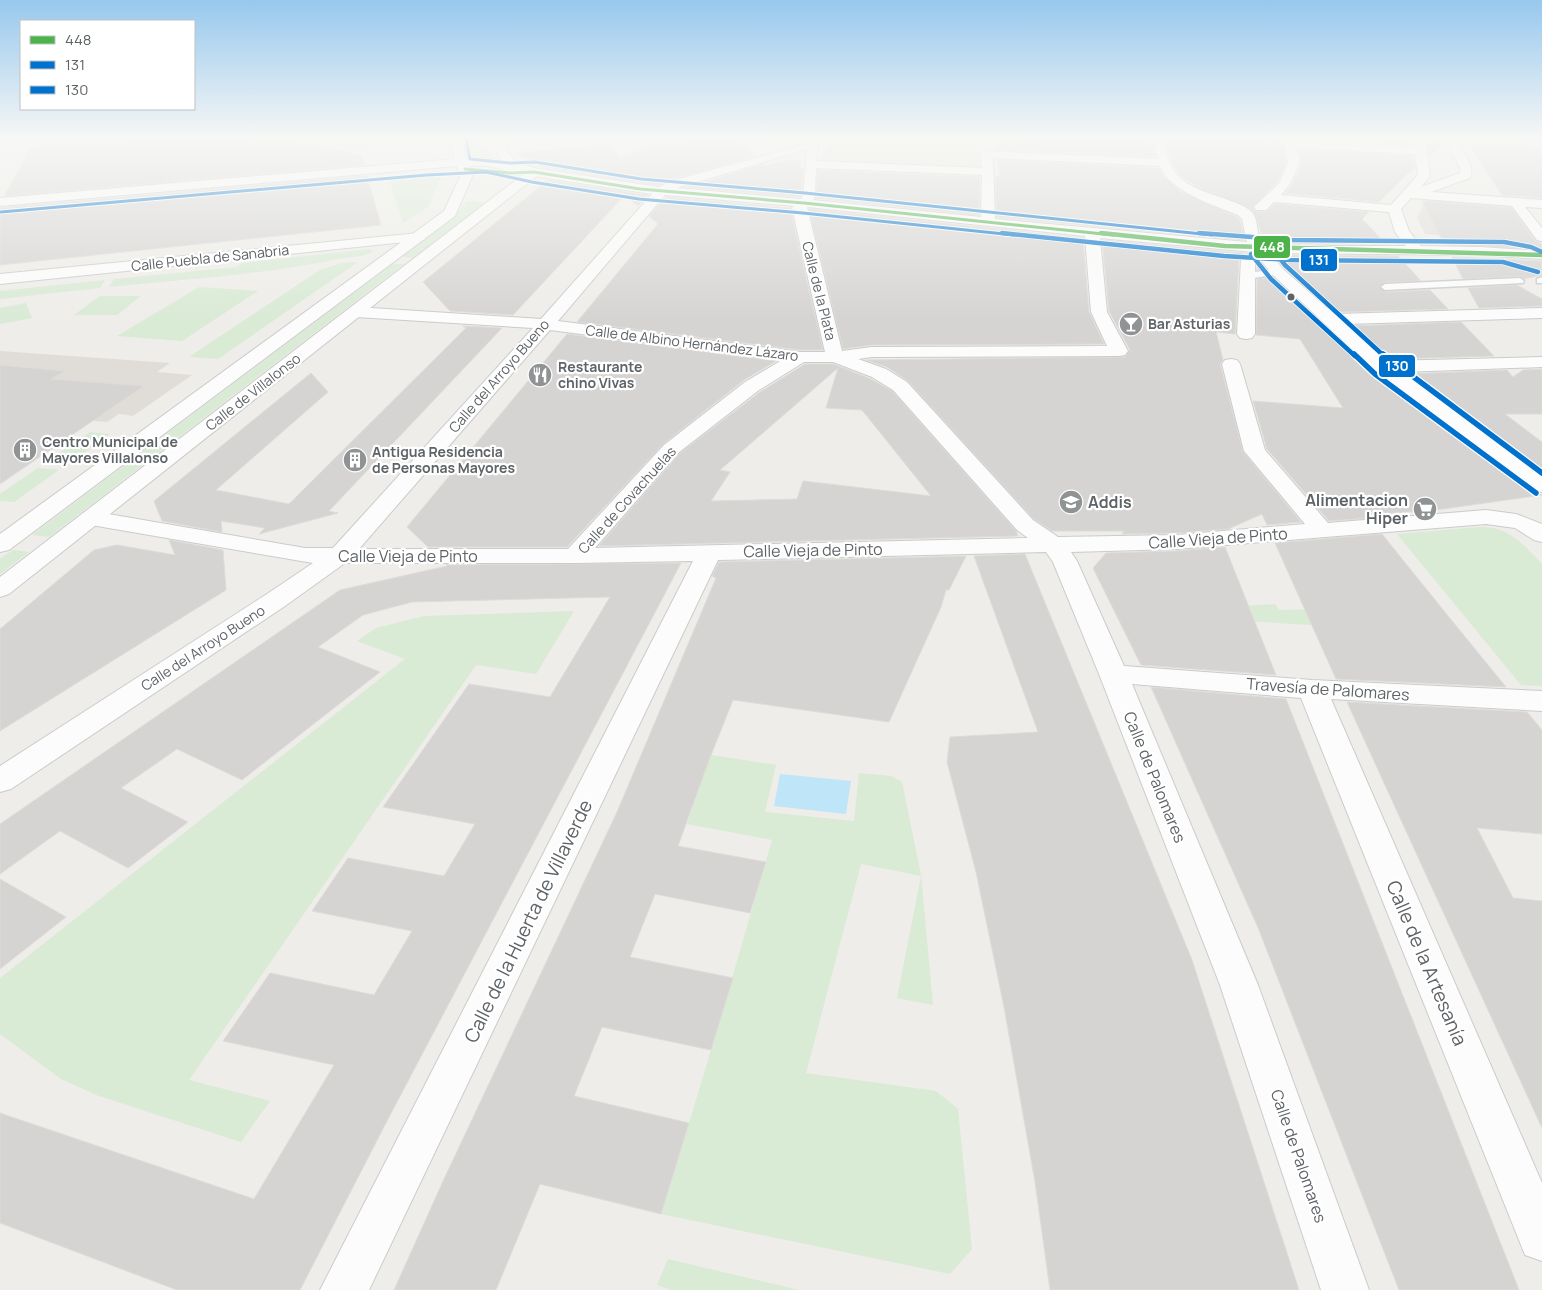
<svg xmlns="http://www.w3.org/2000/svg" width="1542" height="1290" font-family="Manrope,sans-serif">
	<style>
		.education { fill: #e0ddd9 }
		.green { fill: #d9ead5 }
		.water { fill: #bee5f8 }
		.building { fill: #d5d4d2; stroke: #dedcd8; fill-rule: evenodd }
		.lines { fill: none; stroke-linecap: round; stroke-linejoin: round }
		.lane-casing { stroke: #cacccb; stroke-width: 3 }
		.street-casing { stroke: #cacccb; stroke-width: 2 }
		.secondary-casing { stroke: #cacbca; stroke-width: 2 }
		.lane { fill: #fcfcfc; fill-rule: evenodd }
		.street { fill: #fcfcfc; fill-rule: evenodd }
		.secondary { fill: #fcfcfc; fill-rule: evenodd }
		.bus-1-far1-casing { stroke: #fff; stroke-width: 5 }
		.bus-1-casing { stroke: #fff; stroke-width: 6 }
		.bus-2-far2-casing { stroke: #fff; stroke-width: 5 }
		.bus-2-far1-casing { stroke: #fff; stroke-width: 6 }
		.bus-2-casing { stroke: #fff; stroke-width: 8 }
		.bus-3-far2-casing { stroke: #fff; stroke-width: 5 }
		.bus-3-far1-casing { stroke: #fff; stroke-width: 6 }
		.bus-3-casing { stroke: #fff; stroke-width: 8 }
		.bus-1-far1 { stroke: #4bb349; stroke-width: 3 }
		.bus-1 { stroke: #4bb349; stroke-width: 4.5 }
		.bus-2-far2 { stroke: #0072ce; stroke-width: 3 }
		.bus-2-far1 { stroke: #0072ce; stroke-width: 4.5 }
		.bus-2 { stroke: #0072ce; stroke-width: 5.5 }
		.bus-3-far2 { stroke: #0072ce; stroke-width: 3 }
		.bus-3-far1 { stroke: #0072ce; stroke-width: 4.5 }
		.bus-3 { stroke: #0072ce; stroke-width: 5.5 }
		.bus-dot { fill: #5e6367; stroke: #fff; stroke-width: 2 }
		.labels { text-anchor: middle; stroke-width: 4.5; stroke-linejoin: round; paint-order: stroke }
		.far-street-label { font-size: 14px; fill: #5e6367; stroke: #fff }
		.far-poi-label { font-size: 14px; font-weight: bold; fill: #5e6367; stroke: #fff; text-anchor: start }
		.poi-label { font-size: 16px; font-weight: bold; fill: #5e6367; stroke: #fff; text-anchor: end }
		.street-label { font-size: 16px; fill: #5e6367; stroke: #fff }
		.near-street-label { font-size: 19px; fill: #5e6367; stroke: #fff }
		.line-badge { stroke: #fff; stroke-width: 2 }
		.badge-label { font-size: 14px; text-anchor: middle; font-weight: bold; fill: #fff }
	</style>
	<rect width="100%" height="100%" fill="#eeede9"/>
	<path class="education" d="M1426,200L1515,207L1540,242L1425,234L1417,218Z
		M0,351L170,363L157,372L192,375L133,416L119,414L107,422L0,413Z"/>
	<path class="green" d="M318,139H377L390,142L361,150L313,141Z
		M463,139H486L489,155L493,160H472L464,150Z
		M829,139H976L979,168L821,161Z
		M422,174L441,177L428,207L403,223L388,177Z
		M467,201L485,202L413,258L402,257L452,219Z
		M369,249L373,251C364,258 355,256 344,258C267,274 187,279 109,287L114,279L237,267L242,263Z
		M358,262L218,359L189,357L320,270L341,263Z
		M393,264H404L49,537L32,535Z
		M105,280L100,288L0,299V291Z
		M199,287L258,291L182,341L117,336Z
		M100,296H141L117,315H74Z
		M26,303L32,318L0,324V308Z
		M90,432L110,434L71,462L49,460Z
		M38,468L59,470L14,502L0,501V494Z
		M1480,527C1511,527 1522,544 1542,564V686L1521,685L1397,534Z
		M13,550L29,552L0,574V559Z
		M1275,604L1279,610L1333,609L1345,627L1229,620L1224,607Z
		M574,611L536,674L476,665L189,1080L270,1101L241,1142L99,1096L61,1079L0,1034V978L405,659L357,641L376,628L424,616Z
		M711,755L776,765L765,812L854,821L859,773L891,776L902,782L921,875L933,1005L897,998L921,876L861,864L806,1073L936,1091L958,1109L972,1249L950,1274L661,1214C700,1090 736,965 772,840L687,824Z
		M668,1259L799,1290H671L657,1285Z"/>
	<path class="water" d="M780,774L851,781L846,814L774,806Z"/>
	<path class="building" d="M150,139H286L361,155L364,165L4,196L31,148Z
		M715,139H740L756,156L675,178L659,185L541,167L515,152L603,146L613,148L619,158L660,143Z
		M998,139H1150L1155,157L999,150Z
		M1165,139H1282L1286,163L1277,182L1253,206L1254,211L1266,212L1275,204L1369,212L1362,219L1386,244H1290L1264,242L1256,216L1249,208L1198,187L1181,176L1173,165Z
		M1379,139H1412V145L1333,140L1381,142Z
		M1427,139H1443L1445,143L1429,157Z
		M1465,139H1474L1481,144L1542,148V198L1502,195Z
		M1298,150L1413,156L1415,169L1408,173L1379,202L1285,193L1292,185L1302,164Z
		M998,160L1159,168L1163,176L1181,192L1237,217L1240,220L1245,240L997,217L995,176H1000Z
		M782,161H800V168L803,169L801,195L799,197L687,187L764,164L765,166Z
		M818,170L980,177L979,215L816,198Z
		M367,176L381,225L0,265V208Z
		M548,180L648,195L638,206L625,195L513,315L450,311L423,282Z
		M666,197L790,208L823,350H800L577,322L658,224L649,216Z
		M1422,201L1511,208L1535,241L1542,243V249L1445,245Z
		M809,209L1083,238L1089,312L1104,344L872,345L843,349Z
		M1102,240L1253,254L1265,269L1257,270V260L1253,255H1243L1239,259L1235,334L1216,332L1223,360L1220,364L1243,452L1301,522L1267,525L1262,514L1228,529L1176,533L1122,534L1124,531H1052L1034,519L908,381L887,367L866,360L1125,357L1130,350L1109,311Z
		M1274,255L1398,256L1421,281L1385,282L1380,286V288L1385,292L1430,290L1448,309L1335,312L1284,268Z
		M1452,257L1542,261V275L1524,279L1520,276L1463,279Z
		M1273,277L1374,372L1533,492L1542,495L1436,510L1366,515L1368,518L1329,521L1267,449L1253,401L1343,408L1300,339L1256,335L1257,279Z
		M1517,285L1542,299V306L1479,308L1468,288Z
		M1461,322L1494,356L1388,359L1350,326Z
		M463,326L502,328L329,511L338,513L259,534L265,528L221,521L222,532L162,521L154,501L311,373L328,392L216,490L289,504L466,328Z
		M567,334L776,361L744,380L663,444L567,547H428L407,527Z
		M805,364H833L871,379L892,391L1016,531L1018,536L599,546L679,454L760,392ZM838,368L826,408L862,410L931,496L803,481L797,499L711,501L730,472L720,470Z
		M0,365L65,371L51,379L144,386L0,484Z
		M1542,369V414H1505L1542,442V473L1406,374L1507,370L1513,377L1523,370Z
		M1382,534L1444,611L1506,687L1336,679L1275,543Z
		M169,540L223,550L226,590L0,731V629L94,550L117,545L175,555Z
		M1225,547L1276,675L1141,665L1093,568L1106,553L1176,551Z
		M1025,554L1192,960L1299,1290H1050L1035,1182L1004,1007L976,872L947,762L950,737L1038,732L974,556Z
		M966,556L949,590H946L941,607L889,722L733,700L711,755L678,846L766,862L750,913L655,894L630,957L733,978L711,1050L602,1027L574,1096L689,1123L661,1214L540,1184L496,1290H394L444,1179L617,812L716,578L712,576L719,562Z
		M681,563L387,1121L300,1290H177L0,1223V1113L254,1199L334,1065L223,1041L270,973L374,995L412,931L312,911L348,858L444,876L475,824L383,807L469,684L550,697L610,597L412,602L363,615L318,647L380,672L242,780L177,749L121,788L188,822L128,868L60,831L0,874V824L340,590L447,566L446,565Z
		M1151,687L1286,699L1519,1290H1399L1259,930Z
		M1347,702L1527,712L1542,730V834L1477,828L1513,898L1542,901V1128Z
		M0,879L66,917L0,969Z"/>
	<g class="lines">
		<g class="lane-casing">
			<path id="lane" d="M1278,269L1282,272L1281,274L1247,279L1243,276L1247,273Z
				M1542,277V283H1537V279Z
				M1520,278L1524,281L1523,283L1385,290L1381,287L1385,284Z"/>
		</g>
		<g class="street-casing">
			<path id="street" d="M0,139H7L4,144L0,145Z
				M806,139H819L816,161L982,168L980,154L986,151L1158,159L1152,139H1163C1166,148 1168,161 1173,169C1187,193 1226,195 1248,209C1261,217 1254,233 1263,244L1290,246H1406L1395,232L1389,212L1274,202L1266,210H1256L1254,207L1279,183L1288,163L1284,139L1414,147V139H1425L1430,176L1421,187L1460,173V168L1445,139H1456C1462,150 1476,166 1470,178L1431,192L1542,200V208L1525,207L1542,228V241L1537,240L1512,206L1411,198L1401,209L1409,231L1421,246L1480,247L1542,251V259L1480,255L1270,253L1283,269L1334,314L1542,308V318L1345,324L1387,361L1542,357V367L1401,372L1542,475V492L1534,490L1375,371L1273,275L1254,252L1100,238L1107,312L1128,351L1125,355L1119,356L872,357L858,359L886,369L907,382L1033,520L1058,537L1176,535L1305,524L1244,451L1222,364L1225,360L1231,359L1237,360L1240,364L1265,450L1328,523L1486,510L1516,514L1542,524V542L1534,540L1515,528L1486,524L1176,549L1071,552L1077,561L1124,666L1312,680L1542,691V711L1331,699L1542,1183V1261L1525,1255L1301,698L1132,684L1258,985L1369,1290H1321L1220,985L1099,674L1053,562L1046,552L718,560L369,1290H320L693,561L575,563H345L285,606L11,789L0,792V766L267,594L313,563L91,525L83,523L79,518L83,513L91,511L305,548H333L533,328L356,317L350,316L348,312L350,308L356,307L541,319L652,194L534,176L487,166H460L456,164L454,162L456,160L487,158L534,168L659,187L675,180L796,147ZM1296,148L1415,154L1418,175L1391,205L1281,195L1290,184L1300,163ZM807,149L803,196L800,199L677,188ZM993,158L1160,166C1168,191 1216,206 1238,215L1242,219L1247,242L995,219ZM816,168L982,175L981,217L813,200L815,197ZM665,195L794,206L792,208L825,352H800L558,321ZM807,207L1085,236L1091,312L1107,346L872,347L842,351ZM550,330L782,360L745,382L664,445L568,549H359ZM804,362H833L872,377L893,390L1017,530L1028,538L595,548L678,453L759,390Z
				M1476,139L1542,140V146L1481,142Z
				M419,233L424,234L426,237L424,240L0,284V274Z
				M1248,256L1253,257L1255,260V334L1252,338L1246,339L1240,338L1237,334L1241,260L1243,257Z"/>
		</g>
		<g class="secondary-casing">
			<path id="secondary" d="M451,139H462L466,162L471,169L472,177L455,216L9,550L0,552V534L444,211L460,177L457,166L0,206V198L454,159Z
				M493,139H504C508,163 518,162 538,169L540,172L538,175L9,594L0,597V577L525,173C506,166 496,161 493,139Z"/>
		</g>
		<use href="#lane" class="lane"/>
		<use href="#street" class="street"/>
		<use href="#secondary" class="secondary"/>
		<g class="bus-1-far1-casing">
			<path id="bus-1-far1" d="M465,169L510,173L534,172L640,189L804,203L1113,235"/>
		</g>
		<g class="bus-1-casing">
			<path id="bus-1" d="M1101,233L1225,246L1542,255"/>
		</g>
		<g class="bus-2-far2-casing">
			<path id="bus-2-far2" d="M1,212L427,175L486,172L532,182L639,199L803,213L1014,235"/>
		</g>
		<g class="bus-2-far1-casing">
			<path id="bus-2-far1" d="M1002,233L1224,256L1290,260L1503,262L1538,272
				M1251,254L1271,279L1355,356"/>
		</g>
		<g class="bus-2-casing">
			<path id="bus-2" d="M1354,354L1375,374L1536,493"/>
		</g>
		<g class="bus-3-far2-casing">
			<path id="bus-3-far2" d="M466,139L470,159L510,163L535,162L641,179L805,193L1212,235"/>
		</g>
		<g class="bus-3-far1-casing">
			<path id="bus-3-far1" d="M1199,233L1290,240L1504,242L1531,247L1542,252
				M1267,242L1285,265L1384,356"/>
		</g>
		<g class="bus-3-casing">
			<path id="bus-3" d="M1383,354L1542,473"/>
		</g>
		<use href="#bus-1-far1" class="bus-1-far1"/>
		<use href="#bus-1" class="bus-1"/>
		<use href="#bus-2-far2" class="bus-2-far2"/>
		<use href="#bus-2-far1" class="bus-2-far1"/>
		<use href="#bus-2" class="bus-2"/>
		<use href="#bus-3-far2" class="bus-3-far2"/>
		<use href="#bus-3-far1" class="bus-3-far1"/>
		<use href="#bus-3" class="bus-3"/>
	</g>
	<linearGradient id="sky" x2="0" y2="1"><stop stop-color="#97c8ee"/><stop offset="0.43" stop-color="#f7f7f5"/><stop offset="1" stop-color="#f7f7f5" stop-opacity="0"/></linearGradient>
	<rect width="1542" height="320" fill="url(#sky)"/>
	<defs>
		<g id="bar-disc" transform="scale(1.25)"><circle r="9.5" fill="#909394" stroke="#fff"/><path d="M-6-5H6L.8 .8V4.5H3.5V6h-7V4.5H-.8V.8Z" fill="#fff"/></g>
		<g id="restaurant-disc" transform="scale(1.25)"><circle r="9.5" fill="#909394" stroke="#fff"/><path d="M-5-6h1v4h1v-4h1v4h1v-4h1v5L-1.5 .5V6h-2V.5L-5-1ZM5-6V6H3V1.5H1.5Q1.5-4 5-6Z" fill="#fff"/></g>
		<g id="building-disc" transform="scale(1.25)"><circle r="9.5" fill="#909394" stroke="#fff"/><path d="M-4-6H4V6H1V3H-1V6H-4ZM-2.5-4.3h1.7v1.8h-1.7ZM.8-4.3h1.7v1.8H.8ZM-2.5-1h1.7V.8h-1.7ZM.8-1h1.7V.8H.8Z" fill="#fff"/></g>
		<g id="school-disc" transform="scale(1.25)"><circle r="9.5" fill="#909394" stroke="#fff"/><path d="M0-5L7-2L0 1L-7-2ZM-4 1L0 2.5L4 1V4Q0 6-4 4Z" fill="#fff"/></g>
		<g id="supermarket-disc" transform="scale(1.25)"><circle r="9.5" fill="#909394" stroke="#fff"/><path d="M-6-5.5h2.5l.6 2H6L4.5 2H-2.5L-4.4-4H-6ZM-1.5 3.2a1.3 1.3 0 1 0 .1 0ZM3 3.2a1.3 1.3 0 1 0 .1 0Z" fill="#fff"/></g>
	</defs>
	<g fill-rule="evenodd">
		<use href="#bar-disc" x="1131" y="324"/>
		<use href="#restaurant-disc" x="540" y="375"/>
		<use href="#building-disc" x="25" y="450"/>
		<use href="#building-disc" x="355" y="460"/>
		<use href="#school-disc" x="1071" y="502"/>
		<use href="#supermarket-disc" x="1425" y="509"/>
	</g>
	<circle class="bus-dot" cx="1291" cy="297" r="4.5"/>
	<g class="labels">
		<g class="far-street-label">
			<text transform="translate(210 258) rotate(-6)" y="5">Calle Puebla de Sanabria</text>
			<text transform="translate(819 291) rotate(76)" y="5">Calle de la Plata</text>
			<text transform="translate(692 343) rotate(7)" y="5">Calle de Albino Hernández Lázaro</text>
			<text transform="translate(499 376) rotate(-49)" y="5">Calle del Arroyo Bueno</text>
			<text transform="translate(253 392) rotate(-38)" y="5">Calle de Villalonso</text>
			<text transform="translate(627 500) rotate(-48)" y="5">Calle de Covachuelas</text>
			<text transform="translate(203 648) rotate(-33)" y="5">Calle del Arroyo Bueno</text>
		</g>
		<g class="far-poi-label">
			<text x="1148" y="329">Bar Asturias</text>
			<text x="558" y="372">Restaurante<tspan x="558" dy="16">chino Vivas</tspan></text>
			<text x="42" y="447">Centro Municipal de<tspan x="42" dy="16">Mayores Villalonso</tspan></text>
			<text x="372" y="457">Antigua Residencia<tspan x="372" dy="16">de Personas Mayores</tspan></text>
		</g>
		<g class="poi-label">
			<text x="1408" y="506">Alimentacion<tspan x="1408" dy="18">Hiper</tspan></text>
			<text x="1088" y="508" text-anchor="start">Addis</text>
		</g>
		<g class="street-label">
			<text transform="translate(1218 538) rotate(-4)" y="6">Calle Vieja de Pinto</text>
			<text transform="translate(813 550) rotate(-1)" y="6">Calle Vieja de Pinto</text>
			<text x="408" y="562">Calle Vieja de Pinto</text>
			<text transform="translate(1328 689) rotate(4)" y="6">Travesía de Palomares</text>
			<text transform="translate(1155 777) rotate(68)" y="6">Calle de Palomares</text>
			<text transform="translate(1299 1156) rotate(71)" y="6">Calle de Palomares</text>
		</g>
		<g class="near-street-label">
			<text transform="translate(528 921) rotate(-64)" y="7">Calle de la Huerta de Villaverde</text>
			<text transform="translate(1427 963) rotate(67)" y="7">Calle de la Artesanía</text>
		</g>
	</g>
	<g class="line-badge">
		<rect x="1253" y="235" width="38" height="24" rx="5" fill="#4bb349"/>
		<rect x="1300" y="248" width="38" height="24" rx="5" fill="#0072ce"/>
		<rect x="1378" y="354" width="38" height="24" rx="5" fill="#0072ce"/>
	</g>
	<g class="badge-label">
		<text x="1272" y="252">448</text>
		<text x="1319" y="265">131</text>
		<text x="1397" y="371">130</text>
	</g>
	<rect x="20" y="20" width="175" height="90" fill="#ffffff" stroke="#bfc1c2"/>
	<rect x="30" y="36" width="25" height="8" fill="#4bb349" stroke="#bfc1c2"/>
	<text x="65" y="45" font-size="15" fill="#5e6367">448</text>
	<rect x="30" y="61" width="25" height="8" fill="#0072ce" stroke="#bfc1c2"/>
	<text x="65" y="70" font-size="15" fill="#5e6367">131</text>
	<rect x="30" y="86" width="25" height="8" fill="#0072ce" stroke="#bfc1c2"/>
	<text x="65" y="95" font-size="15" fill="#5e6367">130</text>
</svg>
